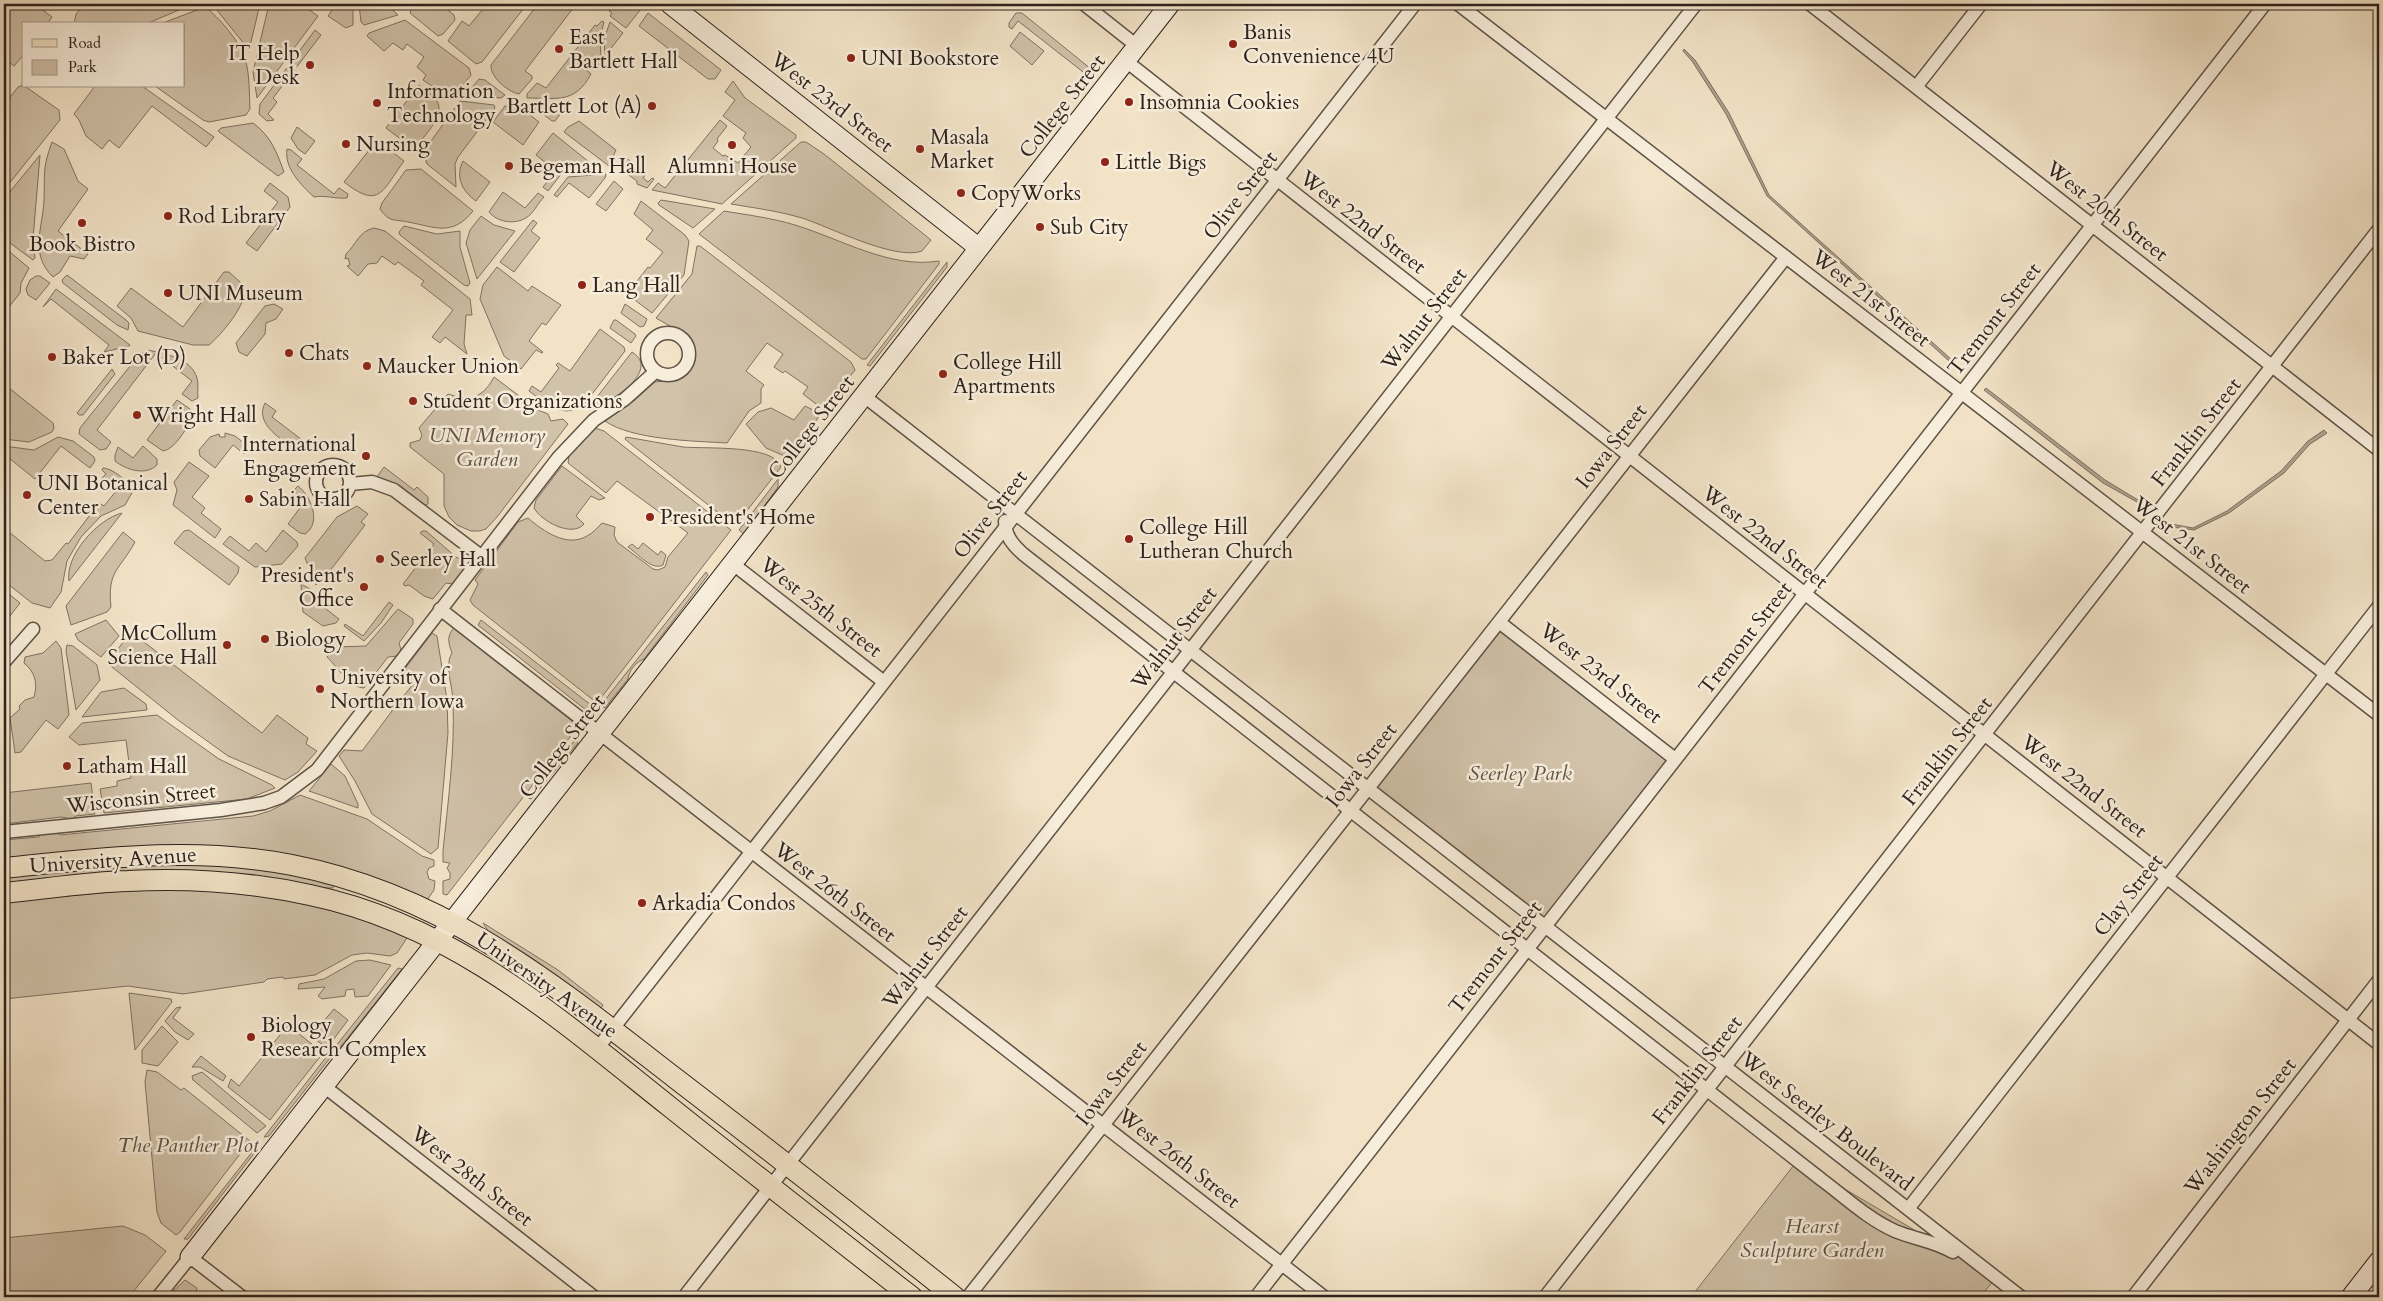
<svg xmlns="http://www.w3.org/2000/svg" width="2383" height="1301" font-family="Cardo,serif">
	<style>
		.green { fill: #d1c2aa; stroke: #7f7263 }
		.water { fill: #afa18d; stroke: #7b6e60 }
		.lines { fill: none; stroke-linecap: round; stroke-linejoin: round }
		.street-casing { stroke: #5e5247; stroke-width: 15 }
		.secondary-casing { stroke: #2d221c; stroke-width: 21 }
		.primary-casing { stroke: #2d221c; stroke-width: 22 }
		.street { stroke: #f7eddb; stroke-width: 12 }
		.secondary { stroke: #f7eddb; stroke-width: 19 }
		.primary { stroke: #f2e3c7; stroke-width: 20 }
		.poi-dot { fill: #8f2418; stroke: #f7eddb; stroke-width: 2 }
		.labels { text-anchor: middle; stroke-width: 5; stroke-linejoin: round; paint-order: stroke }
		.poi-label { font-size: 21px; fill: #2d221c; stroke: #f7eddb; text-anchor: start }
		.street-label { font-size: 21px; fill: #2d221c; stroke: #f7eddb }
		.park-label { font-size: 21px; font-style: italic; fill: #5e5247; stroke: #f7eddb }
	</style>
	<rect width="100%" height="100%" fill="#f2e3c7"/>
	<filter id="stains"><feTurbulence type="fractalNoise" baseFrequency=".004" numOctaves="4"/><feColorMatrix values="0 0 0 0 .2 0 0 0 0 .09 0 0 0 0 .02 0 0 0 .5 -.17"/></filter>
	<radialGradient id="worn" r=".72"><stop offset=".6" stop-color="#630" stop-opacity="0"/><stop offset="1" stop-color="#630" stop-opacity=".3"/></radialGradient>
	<path class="green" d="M4,4H35L52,17L47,24H24V54L14,66L4,58Z
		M84,4H193L146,24H74L76,14Z
		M212,4H260L250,46L245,45Z
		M269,4H301L318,16L257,98L253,72Z
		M336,4H353V25L346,28L328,16Z
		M359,4H386L398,15L364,25L361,22Z
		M413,4H452L448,10L454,15L455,20L443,34L438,36L410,13Z
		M487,4H527L482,62L476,64L448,41L462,21L469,26Z
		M538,4H569L574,7L525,71L532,76V79L519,94C508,92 490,77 491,65Z
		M615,4H636L641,9L626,28L610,16L612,13L609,11Z
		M205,7C218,16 241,43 245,59C250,74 249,93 250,109L246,115L209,122L203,120L155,86H184V24H160Z
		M648,13L721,70L715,79H708L639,26Z
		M1016,13H1022L1091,69L1087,75L1018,21L1012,29L1009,27V23Z
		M405,20L469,68L471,75L457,92L445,95L423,80L426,75L417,67L424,57L407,44L403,50L393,43L384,51L367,36L369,33Z
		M602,21L604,22L600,37L601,59L599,65L590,59L584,68L591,74C575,104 557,98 527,98V94L537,83L546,88L595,25L597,26Z
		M610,22L623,33L605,56L604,39Z
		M315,30L321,35L273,98L277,102L268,114L274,120L267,121L259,114L260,104Z
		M1020,32L1044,51L1032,65L1010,46Z
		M479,79L485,80L505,95L501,98L469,96L467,94Z
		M733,81L745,98L796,135V138L722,204L652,190L658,183L665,188L720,120L727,126L717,139L718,141L713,148L723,156L725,155L738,163L751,147L743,138L746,133L723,116L735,100L725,92Z
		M23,85L59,110L60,120L4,190V105L18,87Z
		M419,85C425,90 433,95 437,101C446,116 422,138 414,149L386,128Z
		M95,86H142L214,137L206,147L152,106L119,148L109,140L102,149L86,136L79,120L74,114Z
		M460,101L494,105L495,108L458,157L455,164L456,187L427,164L423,152Z
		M517,105L539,122L523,145L493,122L505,106Z
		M567,105L555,121H552L532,106Z
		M579,121L616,150L609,166L564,132L568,127Z
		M253,123C271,136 277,153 284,172L278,176L218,131L221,128Z
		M297,127L315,141L305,154L298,149L291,138Z
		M553,133L594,166L593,168L562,173L548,191L543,187L556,171L536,155Z
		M377,140L404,161C382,191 380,210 344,182Z
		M52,142L64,149L78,181L88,189L58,231L88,254L84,259L70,256L60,272L53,277C29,254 43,227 44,200C45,174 42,169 52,142Z
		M801,142H806L824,154L931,240L922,251C895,261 830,227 802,218C778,211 755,208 731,204Z
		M287,149L291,150L302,159L297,165L334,194L339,188L348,194L347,198C335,199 326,195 314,197C301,185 284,168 287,149Z
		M40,155L33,239L35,258L33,260L10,243L4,235V199Z
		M624,156L646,174L643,178L648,182L652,178L654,179L647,188L637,184V181L619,168Z
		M463,161L490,182L476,201C462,191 455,177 463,161Z
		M421,169L473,211C452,237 435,227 408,222C394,219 390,223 380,209L382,203L406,170Z
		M606,174L605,178L589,198L569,183L557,197L554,195L568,177Z
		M614,181L623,189L606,211L596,204Z
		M270,183L288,197L290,207L257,251L246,243L278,202L264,191Z
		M503,192L525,208L538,193L544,197C538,203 533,214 526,218C514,225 497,222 489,212Z
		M661,200L715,209L693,228L659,205L658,203Z
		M641,201L685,235L689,241L684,275L652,313L627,294L648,267L650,268L663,252L646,239L653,230L634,214Z
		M724,211C748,215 772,218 795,225C841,239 890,269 939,261V264L866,359H862L699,234Z
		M481,216L494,225L515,231L477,279L466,243L470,230Z
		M533,220L537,223L531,231L540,238L514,272L500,262Z
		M404,226L437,234L460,231V247L470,283L468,286L464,285L400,235L399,232Z
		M374,228L385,231L470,299L472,315H466L464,344L467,354L445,337L440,343L432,337L453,310L421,285L424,281L398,262L395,265L382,256L377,263L368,264L358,276L347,266L350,265L348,258L345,259L346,254C356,245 359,231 374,228Z
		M697,246H700L851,362L855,370L824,410L803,394L808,387L785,371L783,373L774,367L783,354L767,343L746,371L764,385L761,389V403L749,411L727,443C694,441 632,440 605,421L634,401L655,382L676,380L691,366L695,351L689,337L656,318L692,274Z
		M4,247L29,268L21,283L20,293L4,313Z
		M947,262V267L870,366L867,365Z
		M497,267L528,291L532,286L561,305L546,325L542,323L529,341L543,352L542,353L536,350L521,369L504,356L480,299L483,285Z
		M224,272H229C233,276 240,281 243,286C251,301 220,336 209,345H193L138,331L131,318L117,306L131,288L183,327Z
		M67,275L126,320L129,323L128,330L117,325L63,283L62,280Z
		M36,276H40L50,283L36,300L28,295L26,289L30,280Z
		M56,289L130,345L129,346L104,352L109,345L51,299L43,307Z
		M274,304L283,309L276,319L266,323L265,334L247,356L239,352L236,343L265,306Z
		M625,304L647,319L644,326L640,327L621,313Z
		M614,320H616L635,334L636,336L631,343L610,328Z
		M600,329L624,347L625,351L586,402L577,409L567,411L554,409L529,391L532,386L541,392L559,368L556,365L558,363L570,371Z
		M148,350C165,354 191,358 197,378C199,384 197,392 198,398L192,401L182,394L192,381L156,353L97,430L111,442L106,449L100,450L79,434L80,428L139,355Z
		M632,352C662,371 609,403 591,410L593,402Z
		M112,369L115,374L83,415H79L77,413Z
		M494,377L538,410L548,414L551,421L563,419L568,424L497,517L486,529L479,531H471L457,525L449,517L444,506V474L410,447V443L420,440L422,435L419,428L448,394L467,400C481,395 487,390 494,377Z
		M4,384L53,423L54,428L52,432L29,442L4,439Z
		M177,400L190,409L191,422C184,431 175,449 163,451L147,440Z
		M265,403L276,411L272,417L310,446C306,450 302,451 297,450C282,440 254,424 265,403Z
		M805,406L817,412L818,418L789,458L766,448L746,424L758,412L771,408L794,420Z
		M595,428L604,431L731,530L597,703L473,605L470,600L478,584L475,580L518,522L528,518C543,531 567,548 587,536C593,533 597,528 602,523L615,527L614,535L617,542L653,569L658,570L665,567L668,557L688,533L617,481L606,493L568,463L569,456Z
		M225,433L235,436L249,447L244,454L233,445L215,468L200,456L199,450L210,437L219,434L220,437H225Z
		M58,437L73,441L94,457L95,461L90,468L61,446L35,479L4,454V446L34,450Z
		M626,437C645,440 664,444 683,447C703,449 775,444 781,467L735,526L632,445L625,439Z
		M143,446L157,459V465C146,476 126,470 115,461V455L118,447L133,458Z
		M189,462L209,476L192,497L205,508L201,513L221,529L215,538L173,505L177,490L174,482Z
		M562,466L605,498L599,500L591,496L576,516L584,524C572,538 541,521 534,508L536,500Z
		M384,467L414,490L417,487L428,497V504L424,506L393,483L377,477Z
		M103,468C112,468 130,482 133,491L125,505L101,516L81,537L67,561L61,592L50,608L32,603L4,581V528L45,561L52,560L66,543L68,544L99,503L104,506L117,490L102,478L106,474L102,470Z
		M778,479V487L744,534L739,530Z
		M298,486C311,496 322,523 305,534L300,533L288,524L305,501L293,491Z
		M357,506L368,514L361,522L365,525L326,576L324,575L316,585L305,558L337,517Z
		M122,513L69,581C65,555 98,519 122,513Z
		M189,530L239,567L238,573L229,585L174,543L184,531Z
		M283,530L297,542L298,546L282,564L255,567L223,544L230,536L249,551L256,543L266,552Z
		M422,531H426L456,557L463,561L465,568L453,584L446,583L433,599L424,596L409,585L405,586L403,584L434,544L420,533Z
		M123,532L135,542C120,570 107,570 111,607L107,612L71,625L66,606Z
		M643,543L658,555L661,551L666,555L663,565C652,571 638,554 628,547L632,544L638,549Z
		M706,572L708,575L644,659C636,662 629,670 628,679L605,708L601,705Z
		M301,584L312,590L311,593L322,602L321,605L339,619L336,623L323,626L303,612Z
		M4,590L20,603L7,620V634L4,639Z
		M389,602L393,605L381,623L364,641L344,626L345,624L363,636Z
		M398,609L413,619V624L399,643L401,650L397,656L388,657L364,688C348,687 337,666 327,657L335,647L366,646Z
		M462,619L488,642L484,652L572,721L577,728L447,895L443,894V881L450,879V873L447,868L450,863L443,862V851C448,801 455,752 453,702C453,687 444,665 452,653C445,635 450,632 462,619Z
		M106,620L119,636L101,657L78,640L75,634Z
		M481,620L591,705L590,710H586L478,625Z
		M1499,622L1675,759L1545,926L1368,788Z
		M131,632L262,733L277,715L308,738L306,744L317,751L298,772L285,780L228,756L178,720L107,663Z
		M432,633L437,636L447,700L448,733L438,848L431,854L372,814L355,781L339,756L344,750L362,751L392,711L389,705L395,699L403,697L413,684L412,681L401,679L400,675Z
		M56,641L61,648L69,715L58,729L46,720L21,752L15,753L10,718L20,709L19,706L25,700L34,697C38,683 35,672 24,663L25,657L43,653Z
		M67,645L73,646L97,665L100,680L76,710L66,651Z
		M124,688L146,704L147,710L82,717L101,692Z
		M157,715L219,759L272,785L275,788L247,799L104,813L100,789L117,786V781L131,778L126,740L79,745L69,737L82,723Z
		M575,740L578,743L531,799L528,798Z
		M331,764L345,776L358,804V808L309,791Z
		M91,783L95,814L76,816L72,819L61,817L4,824V793Z
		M300,795L367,819L422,856L434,860V866L429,868L427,872L429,879L435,881L434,890L427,900L331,867L4,860V840L39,837L43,832L53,830L60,835L253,816L270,811Z
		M126,862H198L286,873L334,884L333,888L4,885V875Z
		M155,888C227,891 292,897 361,919C376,924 393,929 407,938L397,953L390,956L367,953L352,955L315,975L284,979L283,977L267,979L264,982L183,994L128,986L4,999V902Z
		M483,923L558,970L603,1005L600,1010L533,959L488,931Z
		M370,960L391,965L368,996L355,997L354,989L346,990L345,996L322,999L318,996L325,987L298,989L299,984L324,979L356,961Z
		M398,968L402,969L334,1055L331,1052Z
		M129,993L171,999L172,1002L135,1050Z
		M181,1007L173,1018L194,1034L188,1040L175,1032L165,1021L176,1008Z
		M334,1009L348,1020L327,1048L311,1036Z
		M288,1025L323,1053L270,1120L228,1087L231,1079L239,1086Z
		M162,1026L178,1042L158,1066L142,1063V1050Z
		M201,1056L226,1076L223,1081L200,1067H192Z
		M327,1056L330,1058L269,1136L264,1137Z
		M147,1070L157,1072L181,1090L184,1088L250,1141L180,1232L176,1235L161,1223L157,1212L145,1082Z
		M202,1072L266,1126L257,1133L193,1080L192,1076Z
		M256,1147V1151L188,1239H184Z
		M1797,1161L1996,1278L1980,1297H1691Z
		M123,1226L145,1235L166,1251L129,1297H4V1238Z
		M185,1280L197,1288L196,1297H167Z"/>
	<path class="water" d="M1684,49L1695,60L1729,113L1769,195L1962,369L1960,371L1767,196L1726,114L1692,61L1683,51Z
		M1986,388L2105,480L2138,500L2171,524L2193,528L2227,511L2281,471L2308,441L2324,430L2327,433L2310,444L2284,473L2229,513L2194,530L2171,527L2137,502L2103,483L1984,390Z"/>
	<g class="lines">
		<g class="street-casing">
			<path id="street" d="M1084,4L1137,46
				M1458,4L2379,715
				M1810,4L2379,450
				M1126,61L2379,1044
				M1916,87L1981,4
				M647 354a21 21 0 1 1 42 0a21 21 0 1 1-42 0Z
				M864,396L2021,1297
				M316 482a17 17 0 1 1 34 0a17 17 0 1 1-34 0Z
				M350,484L372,482L394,490L481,556
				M1005,521C1005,536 1013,545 1023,554L1822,1180C1845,1197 1868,1219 1895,1231C1914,1239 1934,1241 1953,1252
				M733,564L884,682
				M440,609L1324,1297
				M1499,622L1675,759
				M4,662L33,629
				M4,832L221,810L264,803L281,797L317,770L558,458L594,420L625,399L655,372
				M597,1049L1415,4
				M325,1087L594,1297
				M1908,1209L2379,606
				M158,1297L190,1257L242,1297
				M684,1297L1696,4
				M968,1297L1786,257
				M1256,1297L2265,4
				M1545,1297L2379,229
				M2133,1297L2379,980"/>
		</g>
		<g class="secondary-casing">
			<path id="secondary" d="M670,4L979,248
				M190,1257L1170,4
				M2351,1297L2379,1261"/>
		</g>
		<g class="primary-casing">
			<path id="primary" d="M4,868C101,858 195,846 292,865C446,895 555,985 675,1078C769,1150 862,1223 955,1297
				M4,893C45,889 87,882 128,881C189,878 250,882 310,895C454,925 558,1018 670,1107C750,1171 831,1234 912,1297"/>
		</g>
		<use href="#street" class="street"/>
		<use href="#secondary" class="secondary"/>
		<use href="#primary" class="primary"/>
	</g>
	<g class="poi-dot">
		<circle cx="1233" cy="44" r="5"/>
		<circle cx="559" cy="49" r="5"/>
		<circle cx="851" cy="58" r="5"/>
		<circle cx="310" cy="65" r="5"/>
		<circle cx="1129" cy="102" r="5"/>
		<circle cx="377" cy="103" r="5"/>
		<circle cx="652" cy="106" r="5"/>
		<circle cx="346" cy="144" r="5"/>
		<circle cx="732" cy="145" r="5"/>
		<circle cx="920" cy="149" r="5"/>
		<circle cx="1105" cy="162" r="5"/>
		<circle cx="509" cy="166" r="5"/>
		<circle cx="961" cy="193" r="5"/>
		<circle cx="168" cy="216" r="5"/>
		<circle cx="82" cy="223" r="5"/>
		<circle cx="1040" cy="227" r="5"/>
		<circle cx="582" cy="285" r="5"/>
		<circle cx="168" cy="293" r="5"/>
		<circle cx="289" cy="353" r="5"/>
		<circle cx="52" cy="357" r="5"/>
		<circle cx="367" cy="366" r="5"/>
		<circle cx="943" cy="374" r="5"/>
		<circle cx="413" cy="401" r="5"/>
		<circle cx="137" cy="415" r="5"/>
		<circle cx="366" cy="456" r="5"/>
		<circle cx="27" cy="495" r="5"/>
		<circle cx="249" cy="499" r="5"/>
		<circle cx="650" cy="517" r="5"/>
		<circle cx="1129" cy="539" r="5"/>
		<circle cx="380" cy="559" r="5"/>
		<circle cx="364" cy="587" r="5"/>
		<circle cx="265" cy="639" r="5"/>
		<circle cx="227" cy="645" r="5"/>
		<circle cx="320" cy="689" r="5"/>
		<circle cx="67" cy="766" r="5"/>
		<circle cx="642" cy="903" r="5"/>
		<circle cx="251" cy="1037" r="5"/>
	</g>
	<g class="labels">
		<g class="poi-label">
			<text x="1243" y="39">Banis<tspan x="1243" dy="24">Convenience 4U</tspan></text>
			<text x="569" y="44">East<tspan x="569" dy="24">Bartlett Hall</tspan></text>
			<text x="300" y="60" text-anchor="end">IT Help<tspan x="300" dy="24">Desk</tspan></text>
			<text x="861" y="65">UNI Bookstore</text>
			<text x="387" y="98">Information<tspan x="387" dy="24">Technology</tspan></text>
			<text x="1139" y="109">Insomnia Cookies</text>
			<text x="642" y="113" text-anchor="end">Bartlett Lot (A)</text>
			<text x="930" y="144">Masala<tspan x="930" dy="24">Market</tspan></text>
			<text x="356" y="151">Nursing</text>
			<text x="1115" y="169">Little Bigs</text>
			<text x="519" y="173">Begeman Hall</text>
			<text x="732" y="173" text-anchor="middle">Alumni House</text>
			<text x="971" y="200">CopyWorks</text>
			<text x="178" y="223">Rod Library</text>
			<text x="1050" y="234">Sub City</text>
			<text x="82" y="251" text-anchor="middle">Book Bistro</text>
			<text x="592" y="292">Lang Hall</text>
			<text x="178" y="300">UNI Museum</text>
			<text x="299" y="360">Chats</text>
			<text x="62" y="364">Baker Lot (D)</text>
			<text x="953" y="369">College Hill<tspan x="953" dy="24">Apartments</tspan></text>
			<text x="377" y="373">Maucker Union</text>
			<text x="423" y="408">Student Organizations</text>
			<text x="147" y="422">Wright Hall</text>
			<text x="356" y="451" text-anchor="end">International<tspan x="356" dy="24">Engagement</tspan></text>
			<text x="37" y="490">UNI Botanical<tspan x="37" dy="24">Center</tspan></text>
			<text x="259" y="506">Sabin Hall</text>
			<text x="660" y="524">President's Home</text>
			<text x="1139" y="534">College Hill<tspan x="1139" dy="24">Lutheran Church</tspan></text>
			<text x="390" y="566">Seerley Hall</text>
			<text x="354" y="582" text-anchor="end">President's<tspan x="354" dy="24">Office</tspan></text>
			<text x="217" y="640" text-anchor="end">McCollum<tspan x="217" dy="24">Science Hall</tspan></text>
			<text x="275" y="646">Biology</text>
			<text x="330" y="684">University of<tspan x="330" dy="24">Northern Iowa</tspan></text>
			<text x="77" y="773">Latham Hall</text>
			<text x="652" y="910">Arkadia Condos</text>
			<text x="261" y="1032">Biology<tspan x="261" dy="24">Research Complex</tspan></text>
		</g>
		<g class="street-label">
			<text transform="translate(832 102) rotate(38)" y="7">West 23rd Street</text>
			<text transform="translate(1062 106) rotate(-52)" y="7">College Street</text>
			<text transform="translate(1240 195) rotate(-52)" y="7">Olive Street</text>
			<text transform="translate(2107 211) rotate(38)" y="7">West 20th Street</text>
			<text transform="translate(1363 222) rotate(38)" y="7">West 22nd Street</text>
			<text transform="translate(1871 298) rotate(38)" y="7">West 21st Street</text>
			<text transform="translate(1424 319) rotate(-52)" y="7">Walnut Street</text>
			<text transform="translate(1994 319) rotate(-52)" y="7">Tremont Street</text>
			<text transform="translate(811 427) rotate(-52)" y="7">College Street</text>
			<text transform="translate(2196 432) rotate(-52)" y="7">Franklin Street</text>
			<text transform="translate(1611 446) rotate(-52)" y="7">Iowa Street</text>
			<text transform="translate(990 514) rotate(-52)" y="7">Olive Street</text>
			<text transform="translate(1765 537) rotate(38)" y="7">West 22nd Street</text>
			<text transform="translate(2192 545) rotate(38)" y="7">West 21st Street</text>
			<text transform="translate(821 607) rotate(38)" y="7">West 25th Street</text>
			<text transform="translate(1174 638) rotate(-52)" y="7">Walnut Street</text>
			<text transform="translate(1745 638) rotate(-52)" y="7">Tremont Street</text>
			<text transform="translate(1601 673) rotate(38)" y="7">West 23rd Street</text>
			<text transform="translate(562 746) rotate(-52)" y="7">College Street</text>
			<text transform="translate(1947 751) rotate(-52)" y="7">Franklin Street</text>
			<text transform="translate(1361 765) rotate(-52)" y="7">Iowa Street</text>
			<text transform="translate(2084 786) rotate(38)" y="7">West 22nd Street</text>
			<text transform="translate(141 798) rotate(-6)" y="7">Wisconsin Street</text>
			<text transform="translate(113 860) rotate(-4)" y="7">University Avenue</text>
			<text transform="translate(835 892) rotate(38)" y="7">West 26th Street</text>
			<text transform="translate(2128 895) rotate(-52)" y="7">Clay Street</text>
			<text transform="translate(925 957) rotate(-52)" y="7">Walnut Street</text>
			<text transform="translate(1495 957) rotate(-52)" y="7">Tremont Street</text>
			<text transform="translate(547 985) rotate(35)" y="7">University Avenue</text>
			<text transform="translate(1697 1070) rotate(-52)" y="7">Franklin Street</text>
			<text transform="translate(1111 1083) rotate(-52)" y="7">Iowa Street</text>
			<text transform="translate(1827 1121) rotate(38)" y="7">West Seerley Boulevard</text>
			<text transform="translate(2240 1126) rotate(-52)" y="7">Washington Street</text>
			<text transform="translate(1179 1158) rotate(38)" y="7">West 26th Street</text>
			<text transform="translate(472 1176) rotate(38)" y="7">West 28th Street</text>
		</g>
		<g class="park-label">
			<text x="487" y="442">UNI Memory<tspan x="487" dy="24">Garden</tspan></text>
			<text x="1520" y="780">Seerley Park</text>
			<text x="188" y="1152">The Panther Plot</text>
			<text x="1812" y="1233">Hearst<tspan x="1812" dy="24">Sculpture Garden</tspan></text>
		</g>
	</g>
	<rect width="2383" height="1301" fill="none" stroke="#f2e3c7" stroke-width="20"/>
	<rect x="5" y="5" width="2373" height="1291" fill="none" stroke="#2d221c" stroke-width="2.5"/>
	<rect x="10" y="10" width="2363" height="1281" fill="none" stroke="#2d221c"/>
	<rect x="22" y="22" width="162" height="65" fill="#f7eddb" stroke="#a69c8f"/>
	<rect x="32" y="39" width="25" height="8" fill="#f2e3c7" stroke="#a69c8f"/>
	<text x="68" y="48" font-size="15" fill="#2d221c">Road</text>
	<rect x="32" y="60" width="25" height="15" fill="#d1c2aa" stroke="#a69c8f"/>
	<text x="68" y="72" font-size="15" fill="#2d221c">Park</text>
	<rect width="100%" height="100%" filter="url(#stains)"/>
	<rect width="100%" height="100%" fill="url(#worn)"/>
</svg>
